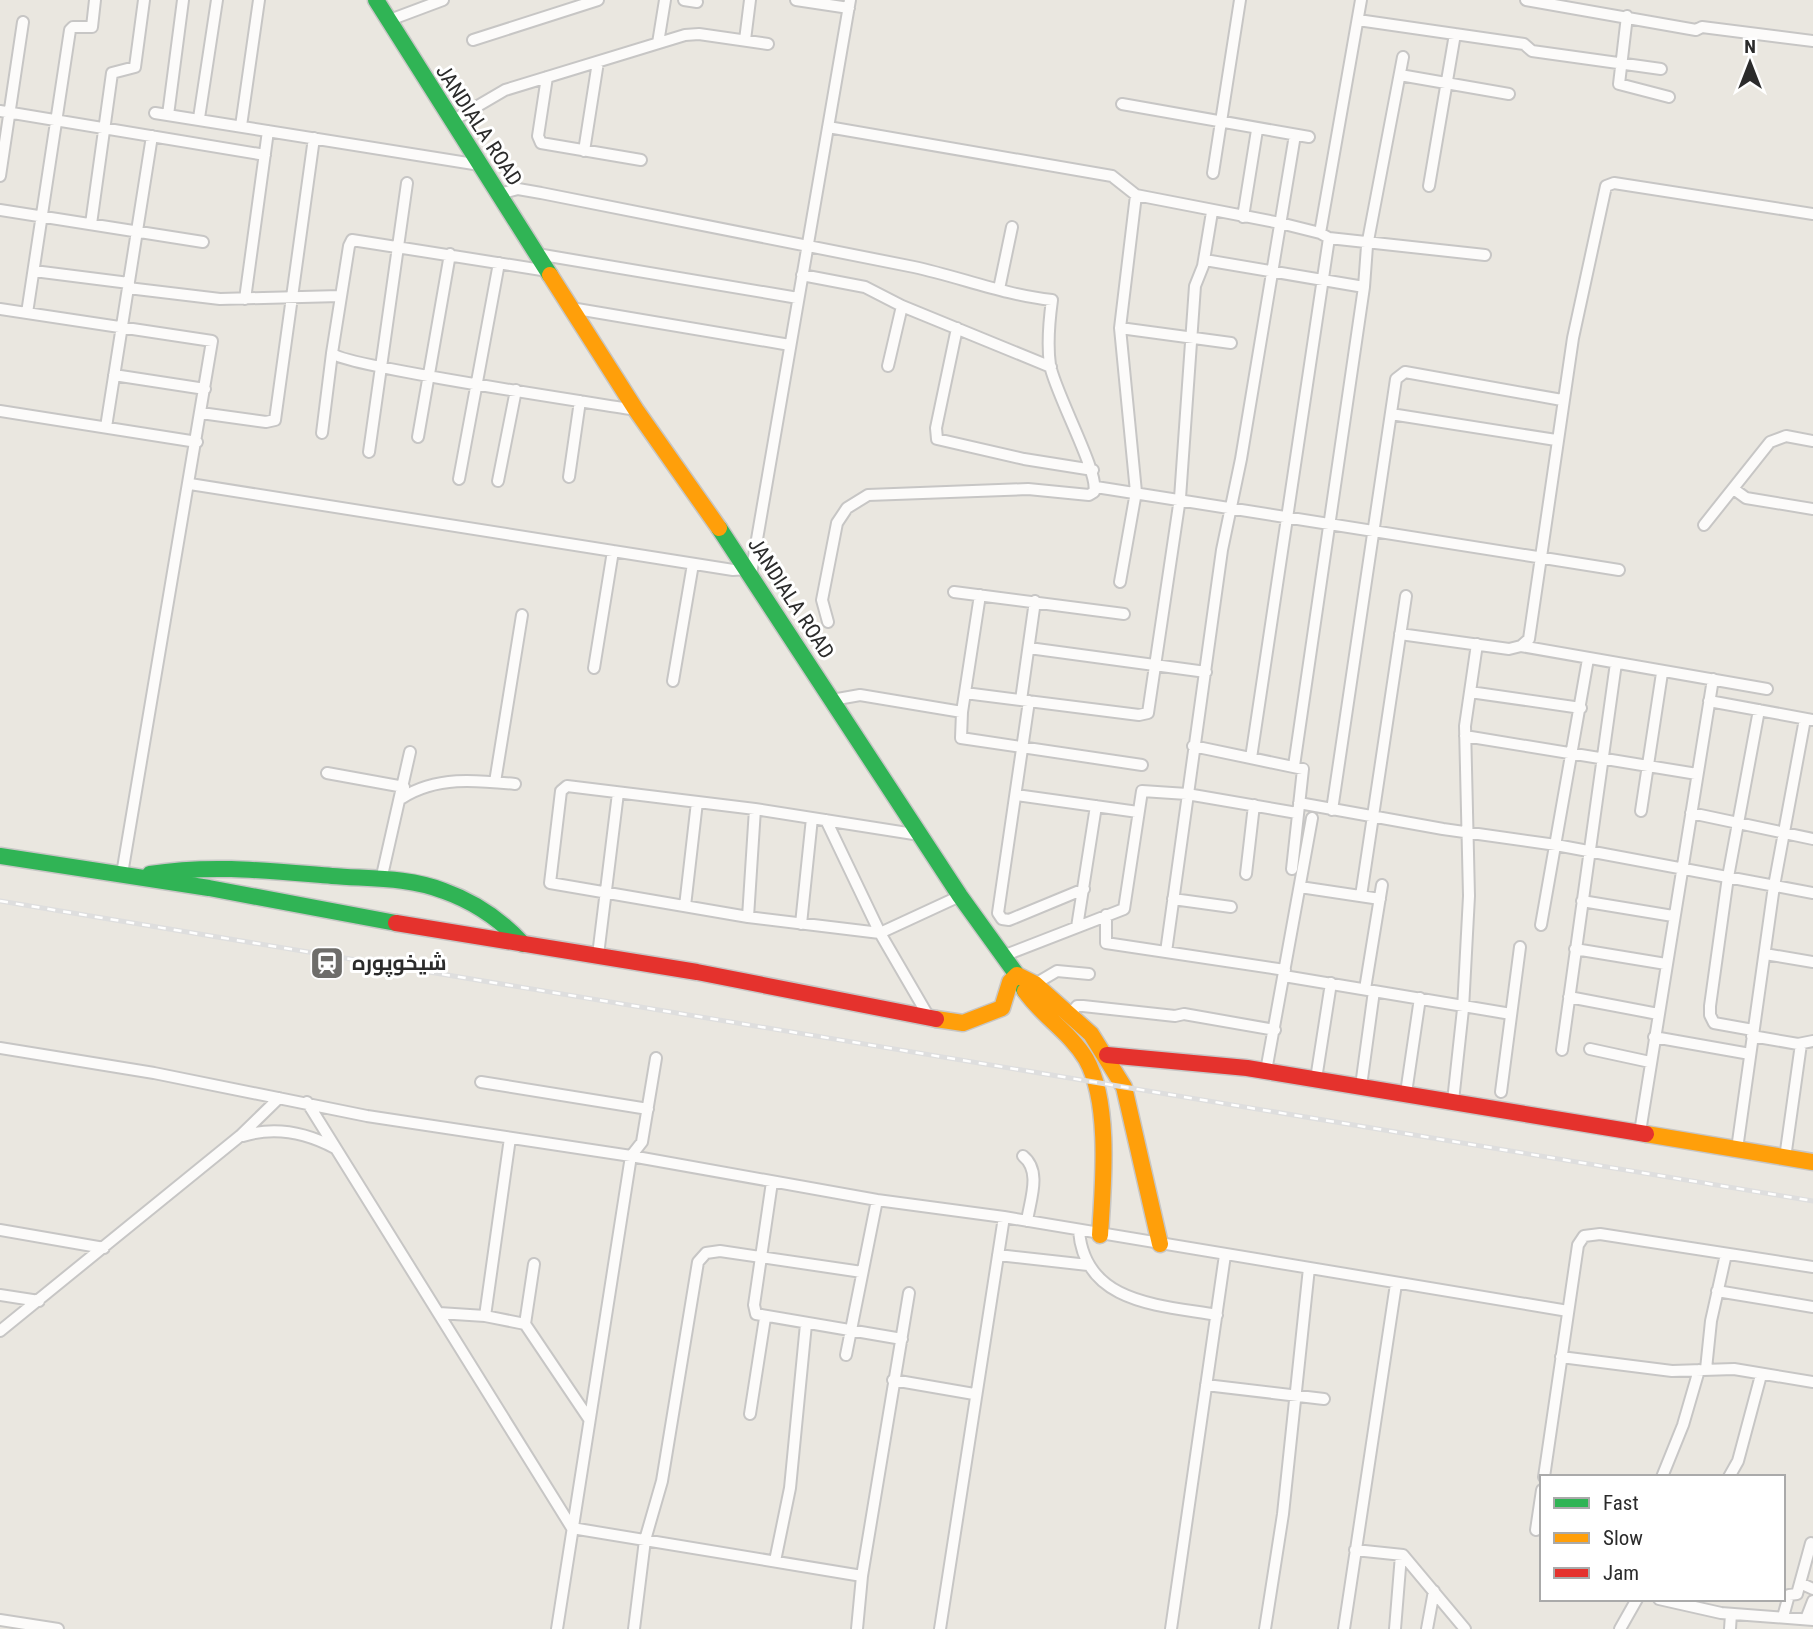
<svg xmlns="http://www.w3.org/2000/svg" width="1813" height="1629" font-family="'Roboto Condensed',Cairo,sans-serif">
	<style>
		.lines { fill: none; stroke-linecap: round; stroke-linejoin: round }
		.street-casing { stroke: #c7c6c5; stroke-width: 14 }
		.fast-casing { stroke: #c7c6c5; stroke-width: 19 }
		.slow-casing { stroke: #c7c6c5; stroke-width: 19 }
		.jam-casing { stroke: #c7c6c5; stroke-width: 19 }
		.street { stroke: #fcfbfa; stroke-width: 10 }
		.fast { stroke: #30b455; stroke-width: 16 }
		.slow { stroke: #ff9f0a; stroke-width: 16 }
		.jam { stroke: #e5322d; stroke-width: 16 }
		.rail-casing { stroke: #dedede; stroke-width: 5 }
		.rail { stroke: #fff; stroke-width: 2.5; stroke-dasharray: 8; stroke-linecap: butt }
		.labels { text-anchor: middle; stroke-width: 6; stroke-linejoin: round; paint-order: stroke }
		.street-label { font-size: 21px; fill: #2b2b2b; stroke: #fff }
		.poi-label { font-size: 21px; font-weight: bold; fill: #2b2b2b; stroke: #fff; text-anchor: start }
	</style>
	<rect width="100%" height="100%" fill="#eae7e0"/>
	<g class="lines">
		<g class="street-casing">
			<path id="street" d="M684,0L697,2
				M796,0L849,8
				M1526,0L1696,30L1702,27L1813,41
				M1627,16L1619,84L1669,97
				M1358,20L1524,44L1532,51L1661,69
				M387,21L443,0
				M473,40L598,0
				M745,40L750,0
				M658,43L665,0
				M1400,75L1509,94
				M547,77L538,136L541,143L641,160
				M1122,104L1309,137
				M0,111L265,155
				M155,113L480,165
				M168,115L183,0
				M199,118L217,0
				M452,121L505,90L685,35L699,34L768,44
				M241,126L259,0
				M828,127L1112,176L1136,195L1280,223L1320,233L1329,238L1485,255
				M584,151L598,62
				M1213,173L1240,0
				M0,176L23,22
				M1429,186L1455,34
				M499,194L518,189L541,193L914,267C960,277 1005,295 1052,300C1049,322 1047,344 1050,365C1055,393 1100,474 1094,492L1089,495L1028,489L868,495L847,508L837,523L822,600L828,622
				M0,210L203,242
				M1243,217L1257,130
				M91,224L112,73L135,67L144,0
				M1320,233L1361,0
				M537,254L798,298
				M1205,260L1364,287
				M34,271L129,283
				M548,271L352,240L349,246L332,353C343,366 600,404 636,410
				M802,275L865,287L902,306L1051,367
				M128,288L220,299L340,296
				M999,289L1012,227
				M245,299L268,131
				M571,308L790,345
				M0,309L212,341L122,874
				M27,313L70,30L73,27H92L95,0
				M957,328L936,428L937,439L1024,459L1093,470
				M1120,328L1231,343
				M888,366L902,306
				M114,375L205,389
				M0,411L197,442
				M201,413L266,422L275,420L314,138
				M1391,414L1556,440
				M106,427L152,136
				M322,433L332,353
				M418,437L450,254
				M369,452L407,183
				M569,477L580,401
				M459,479L499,263
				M498,481L516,390
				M190,484L733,570L748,569
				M1096,487L1619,570
				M1735,490L1746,498L1813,509
				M1704,525L1770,442L1786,436L1813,441
				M751,574L850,0
				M1120,582L1136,492L1120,328L1136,195
				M954,592L1124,614
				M980,595L962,712L961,738L1142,765
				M1400,634L1509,649L1521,646L1529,639L1573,338L1606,186L1614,183L1813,214
				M1521,646L1767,689
				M1029,648L1206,672
				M594,668L613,551
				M673,681L693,564
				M1470,692L1581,708
				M965,693L1139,715L1148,713L1180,498L1195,286L1203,266L1212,212
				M832,700L860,695L962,712
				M1021,700L1035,601
				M1029,701L998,913L1002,919L1009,920L1084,889
				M1709,701L1813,720
				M1465,736L1697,774
				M1193,746L1303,769L1292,869
				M1251,758L1329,238
				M1294,766L1364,287L1367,246L1403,57
				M327,773L404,787
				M495,782L522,615
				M1016,795L1138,812
				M402,798C436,776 476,780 515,784
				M1299,803L1443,829L1556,845L1813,893
				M1332,810L1396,379L1405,372L1562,400
				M1641,811L1662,673
				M1691,813L1813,839
				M826,820L880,933L930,1019
				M920,835L755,809L567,786L561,791L550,883L748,917L880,933L960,896
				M1246,874L1254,805
				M381,880L410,752
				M1300,887L1380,899
				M1361,896L1406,596
				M1173,899L1231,907
				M1582,901L1673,916
				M685,906L697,802
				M1106,915V943L1285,970
				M748,917L755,809
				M801,924L812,818
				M1541,925L1588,659
				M1077,927L1096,806
				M1575,949L1666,964
				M1166,952L1222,550L1241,459L1295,135
				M1765,954L1813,962
				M598,955L618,793
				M1003,956L1124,909L1142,791L1187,794L1297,813
				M1284,976L1511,1014
				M1035,984L1057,971L1089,974
				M1365,989L1382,885
				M1569,997L1658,1014
				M1070,1014L1077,1006H1083L1175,1016L1184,1014L1275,1030
				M1753,1030L1714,1023L1710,1015V1006L1728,877L1759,710
				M1752,1036L1798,1044L1813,1041
				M1654,1037L1750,1054
				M0,1048L154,1073L367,1116L631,1156L877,1200L1004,1217L1568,1311
				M1590,1049L1650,1062
				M1562,1050L1616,663
				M1266,1071L1312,818
				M1316,1079L1331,983
				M481,1082L648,1109
				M1361,1086L1374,991
				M1501,1092L1520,947
				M1406,1093L1420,998
				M1453,1101L1463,1009L1469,896L1465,726L1477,644
				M307,1102L572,1528L862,1576
				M1640,1132L1713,679
				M243,1136C275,1126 305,1132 335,1148
				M1737,1149L1774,886L1805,719
				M1023,1156C1042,1171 1030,1200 1027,1221
				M1785,1158L1801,1044
				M772,1182L754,1305L756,1314L902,1339
				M0,1230L104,1248
				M1079,1231C1085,1304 1160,1305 1217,1315
				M998,1255L1088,1265
				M1717,1291L1813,1307
				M0,1295L39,1301
				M439,1313L485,1316L525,1324L589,1419
				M485,1316L510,1138
				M525,1324L534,1264
				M0,1331L240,1136L279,1098
				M846,1355L877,1200
				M1561,1357L1672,1371L1734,1369L1813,1382
				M1706,1369L1711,1321L1726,1254
				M893,1380L974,1394
				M1206,1385L1324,1399
				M750,1414L765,1318
				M1544,1477L1578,1245L1584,1236L1600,1234L1813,1267
				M1662,1477L1683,1425L1699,1370
				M1729,1477L1738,1461L1761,1375
				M1536,1530L1542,1490
				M1355,1550L1403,1555L1465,1629
				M775,1561L790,1488L806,1324
				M1800,1583L1813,1589
				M1659,1599L1721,1613L1813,1620
				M1783,1617L1789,1595L1797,1594L1811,1543
				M1806,1619L1813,1601
				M0,1620L58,1629
				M557,1629L631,1156L642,1142L656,1058
				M634,1629L645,1540L662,1481L698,1262L706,1253L720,1251L862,1272
				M857,1629L862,1576L909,1293
				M940,1629L1004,1217
				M1171,1629L1225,1255
				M1265,1629L1283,1514L1309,1268
				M1344,1629L1396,1284
				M1395,1629L1401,1555
				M1427,1629L1434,1591
				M1620,1629L1637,1599
				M1730,1629L1731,1614"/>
		</g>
		<g class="fast-casing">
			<path id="fast" d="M376,0L550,275
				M719,528L960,896L1017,975L1025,991
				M0,856L209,888L396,923
				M150,874C211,864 271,871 332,876C370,879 408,877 444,891C475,902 501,920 523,944"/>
		</g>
		<g class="slow-casing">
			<path id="slow" d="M550,275L636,410L719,528
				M1017,975L1035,984L1091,1034L1124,1087L1160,1244
				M1025,991C1042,1016 1070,1032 1086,1059C1111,1103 1103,1186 1100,1235
				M936,1019L963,1023L1002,1008L1010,982L1017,975
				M1646,1134L1813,1162"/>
		</g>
		<g class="jam-casing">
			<path id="jam" d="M396,923L697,972L936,1019
				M1107,1055L1247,1068L1646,1134"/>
		</g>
		<use href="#street" class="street"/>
		<use href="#fast" class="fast"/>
		<use href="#slow" class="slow"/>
		<use href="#jam" class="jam"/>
		<g class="rail-casing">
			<path id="rail" d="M0,901L1813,1201"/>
		</g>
		<use href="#rail" class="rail"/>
	</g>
	<defs>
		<g id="station-square" transform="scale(1.75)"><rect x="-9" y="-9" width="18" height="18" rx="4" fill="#6e6d6a" stroke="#fff"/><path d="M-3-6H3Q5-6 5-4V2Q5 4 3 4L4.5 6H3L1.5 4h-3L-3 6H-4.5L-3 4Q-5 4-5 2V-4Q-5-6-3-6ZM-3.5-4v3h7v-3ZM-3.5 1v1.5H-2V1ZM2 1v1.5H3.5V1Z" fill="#fff"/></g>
	</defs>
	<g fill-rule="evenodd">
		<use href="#station-square" x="327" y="963"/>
	</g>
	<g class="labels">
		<g class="street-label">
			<text transform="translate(479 125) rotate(57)" y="7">JANDIALA ROAD</text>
			<text transform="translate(791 598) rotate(57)" y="7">JANDIALA ROAD</text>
		</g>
		<g class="poi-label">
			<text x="352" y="970">شیخوپورہ</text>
		</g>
	</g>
	<rect x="1540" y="1475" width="245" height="126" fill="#ffffff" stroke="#aaaaaa" stroke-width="2"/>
	<rect x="1554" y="1498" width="35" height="10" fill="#30b455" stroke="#aaaaaa" stroke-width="2"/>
	<text x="1603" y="1510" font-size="21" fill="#2b2b2b">Fast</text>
	<rect x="1554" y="1533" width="35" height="10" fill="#ff9f0a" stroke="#aaaaaa" stroke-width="2"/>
	<text x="1603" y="1545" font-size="21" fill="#2b2b2b">Slow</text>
	<rect x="1554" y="1568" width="35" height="10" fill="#e5322d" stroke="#aaaaaa" stroke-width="2"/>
	<text x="1603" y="1580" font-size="21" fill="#2b2b2b">Jam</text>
	<g transform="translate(1750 63)" stroke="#ffffff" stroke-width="5" paint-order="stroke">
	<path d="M0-5L12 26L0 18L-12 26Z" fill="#2b2b2b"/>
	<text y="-10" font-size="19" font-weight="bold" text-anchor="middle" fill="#2b2b2b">N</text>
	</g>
</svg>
